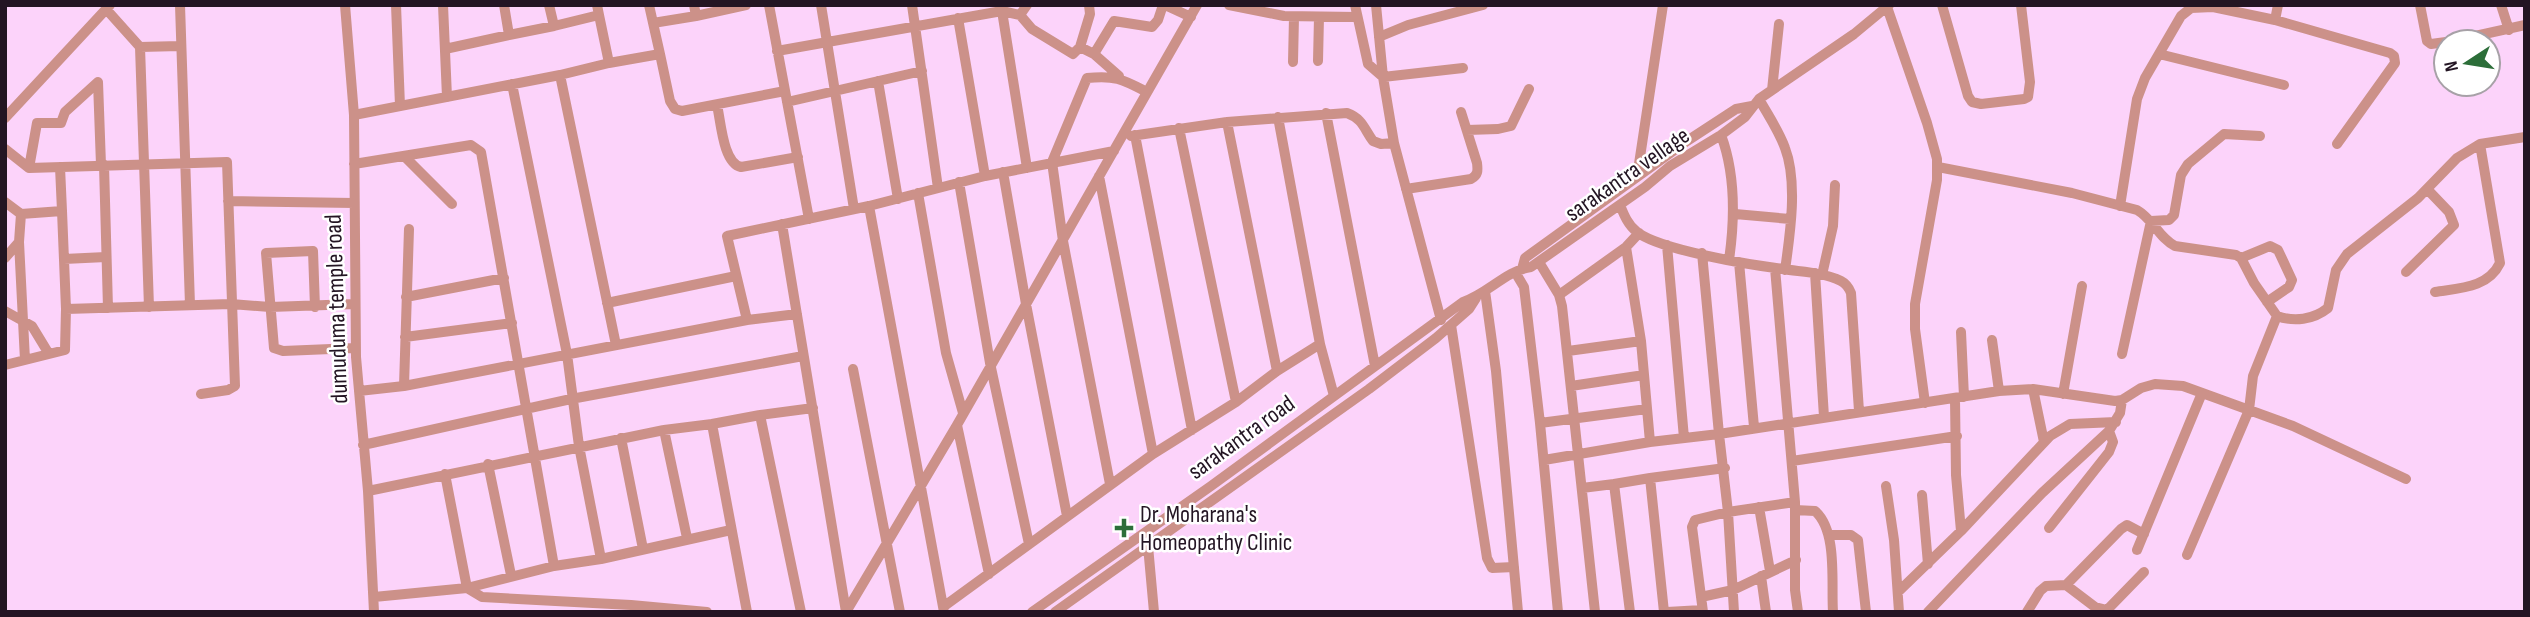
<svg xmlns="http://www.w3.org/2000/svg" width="2530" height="617" font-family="'Sofia Sans Condensed',sans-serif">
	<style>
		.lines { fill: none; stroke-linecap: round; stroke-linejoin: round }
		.minor { stroke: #cc9189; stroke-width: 10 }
		.poi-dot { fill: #2c6e39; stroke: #fff; stroke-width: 2.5 }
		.labels { text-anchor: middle; stroke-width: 5; stroke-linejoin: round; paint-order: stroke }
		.street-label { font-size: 24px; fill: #231523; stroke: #fff }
		.poi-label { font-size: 24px; fill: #231523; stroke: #fff; text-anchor: start }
	</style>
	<rect width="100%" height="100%" fill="#fcd3fa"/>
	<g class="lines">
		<path class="minor" d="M180,5L190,305
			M345,5L354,115L356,357L368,491L374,612
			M396,5L400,106
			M443,5L447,97
			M694,5L696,16L746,5
			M769,5L809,219
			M821,5L854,209
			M912,5L938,188
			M1165,5L1191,17
			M1229,5L1284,16L1357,17
			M1355,5L1368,64L1383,77L1463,68
			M1376,5L1383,77L1394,143L1441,320
			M1942,5L1968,96L1972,102L1981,104L2024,99L2028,97L2030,82L2021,5
			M2420,5L2427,41L2431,44L2446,42
			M2501,5L2509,30
			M1887,7L1927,123L1937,159V180L1915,304V329L1925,403
			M106,9L140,47L180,46
			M1002,11L1020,15L1027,5
			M599,15L609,63L660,54L649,5
			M1020,15L1032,29L1073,54L1080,47L1094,54L1119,76
			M958,18L985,176
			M2275,20L2278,5
			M653,23L696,16
			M554,26L599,15L597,5
			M509,35L554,26L549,5
			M1379,37L1408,25L1483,5
			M2448,42L2525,25
			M140,47L149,307
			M1080,47L1090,14L1089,5
			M445,49L509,35L504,5
			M777,51L1002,11L1027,168
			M660,54L670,101L675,109L682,111L785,91
			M1094,54L1114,21L1152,27L1158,20L1163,5
			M2159,54L2284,85
			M1318,61L1319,17
			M1293,62L1294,17
			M560,75L609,63
			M878,81L898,199
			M512,84L567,354L579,446L601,559
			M1772,90L1779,24
			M1759,99C1768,115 1779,131 1785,148C1798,182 1790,235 1785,270
			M787,102L922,71
			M717,105C721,122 723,163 741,167L798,157
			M1326,113L1375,366
			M354,115L560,75L616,345
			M5,118L110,5
			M1227,122L1277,371
			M1179,128L1236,402
			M1467,130L1498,129L1511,126L1529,89
			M1135,135L1192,430
			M1721,135C1736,175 1735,218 1729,260
			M1131,136L1227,122L1347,113C1363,119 1364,129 1373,141L1381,144L1394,143
			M5,149L29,168L227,162L235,386L228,390L201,394
			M404,156L452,204
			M354,164L471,145L481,152L554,566
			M104,165L108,308
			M1938,167L2072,193L2137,210C2153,219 2159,238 2175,246L2236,255L2241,258L2254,283L2277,316C2294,322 2313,320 2328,308L2336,270L2347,254L2418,198L2457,158L2480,144L2525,137
			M29,168L37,123H61L65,112L98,82L101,165
			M1003,172L1026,304L1067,516
			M1099,176L1153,454
			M1637,177L1663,5
			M959,182L990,363L1029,544
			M1406,189L1471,179C1478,175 1478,171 1477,163L1461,112
			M918,193L946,353L963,413
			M228,201L354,203
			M5,202L21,214L19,242L5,258
			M1620,205C1624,215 1628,225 1637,232C1660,250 1751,265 1783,269C1802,272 1823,272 1841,281C1847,284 1849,288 1851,293L1859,411
			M869,206L944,612
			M2120,206L2137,99L2145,78L2181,16L2191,8L2213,7L2275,20L2390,53L2394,56L2395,63L2337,144
			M62,211L66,309
			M21,214L62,211L60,167
			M1735,214L1790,219
			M782,224L846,612
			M19,242L25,360
			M1667,245L1684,438
			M1626,247L1641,341L1650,442L1719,434L1728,512L1734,612
			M1702,253L1719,434L1999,391L2033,389L2115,401L2122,400L2141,388L2155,384L2183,386L2293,426L2406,479
			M2241,258L2270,246L2278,250L2292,280L2289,287L2267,302
			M64,259L106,257
			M1539,262L1559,295L1562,306L1595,612
			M1739,262L1754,427
			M1775,268L1795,502V590L1798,612
			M1522,269L1525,258L1687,141L1736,109L1752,106
			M1515,272L1524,287L1540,423L1558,612
			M2406,272L2454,225L2449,212L2427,189
			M1815,273L1824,417
			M1822,275L1833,226L1835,185
			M1485,291L1496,371L1518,612
			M2435,292C2460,288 2488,288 2500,263L2480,144
			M1559,295L1626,247L1639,233
			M406,297L504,278
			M607,303L736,276
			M315,307L313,251L266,253L274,348L283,351L355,348
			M5,311L32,326L49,354
			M747,320L797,314
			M1451,325L1487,558L1492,568L1514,567
			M1961,332L1964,397
			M405,337L512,323
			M1992,340L1999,391
			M1320,344L1334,396
			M1568,351L1641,341
			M2122,354L2151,221L2169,220L2174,215L2181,175L2188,164L2224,134L2260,136
			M5,365L65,350L66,309L231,304L270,307L355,304
			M853,369L900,612
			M404,386L409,229
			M1571,386L1644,375
			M2033,389L2044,442
			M359,391L404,386L747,320L727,236L869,206L985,176L1114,151
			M2063,394L2082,286
			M1955,399L1956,475L1961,531
			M1540,423L1647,409
			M712,424L760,415
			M957,425L989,574
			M664,430L687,538
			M621,438L643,549
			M363,445L571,399L803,356
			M1544,460L1650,442
			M1792,461L1957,436
			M488,464L511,575
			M445,474L467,588L482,597L631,605L707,612
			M1650,478L1725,468
			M1110,484L1063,241L1052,162L1087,78C1115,75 1122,79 1147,92
			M1614,484L1650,478L1664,612
			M1886,486L1894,540L1899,612
			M1582,488L1614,484L1630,612
			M368,491L664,430L712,424L747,612
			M1922,495L1928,564
			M1759,507L1770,571
			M1795,510L1815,511C1838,531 1831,584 1833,612
			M2049,528L2109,452L2113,442L2109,431
			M1829,535H1851L1858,540L1866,612
			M1148,546L1154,612
			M2137,550L2202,393
			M2187,555L2249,410L2253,376L2277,316
			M1761,576L1766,612
			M2066,585L2095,607L2107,610L2144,572
			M1898,592L1961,531L2050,436L2070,424L2116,422
			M374,597L467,588L554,566L601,559L731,530
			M1701,597L1733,590L1796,560
			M943,607L1153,454L1236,402L1277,371L1320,344L1278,117
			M801,612L760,415L813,408
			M846,612L957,425L1197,5
			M1032,612L1211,486L1463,302C1488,294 1505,271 1531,267L1645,187L1670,166L1721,135L1745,117L1759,99L1854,34L1889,5
			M1055,612L1369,389L1436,338L1469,309L1476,298
			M1667,612L1702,610
			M1703,612L1692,527L1695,520L1728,512L1795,502
			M1928,612L2042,493L2109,431L2120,413L2122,400
			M2027,612L2040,591L2046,586L2066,585L2121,529L2127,525L2144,534"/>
	</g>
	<path class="poi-dot" d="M1120.5 517.5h7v7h7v7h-7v7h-7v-7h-7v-7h7z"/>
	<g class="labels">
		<g class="street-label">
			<text transform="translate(1627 174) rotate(-35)" y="8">sarakantra vellage</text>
			<text transform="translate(336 309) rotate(-92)" y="8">dumuduma temple road</text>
			<text transform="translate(1241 437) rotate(-36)" y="8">sarakantra road</text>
		</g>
		<g class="poi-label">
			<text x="1140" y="522">Dr. Moharana's<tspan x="1140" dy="28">Homeopathy Clinic</tspan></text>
		</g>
	</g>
	<rect width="2530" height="617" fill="none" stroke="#231523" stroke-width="14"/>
	<g transform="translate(2467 63) rotate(258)"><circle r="33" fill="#ffffff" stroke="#a7a1a7" stroke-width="2"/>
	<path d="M0-5L12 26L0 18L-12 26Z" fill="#2c6e39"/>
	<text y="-10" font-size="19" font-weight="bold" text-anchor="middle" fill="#231523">N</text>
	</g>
</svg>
